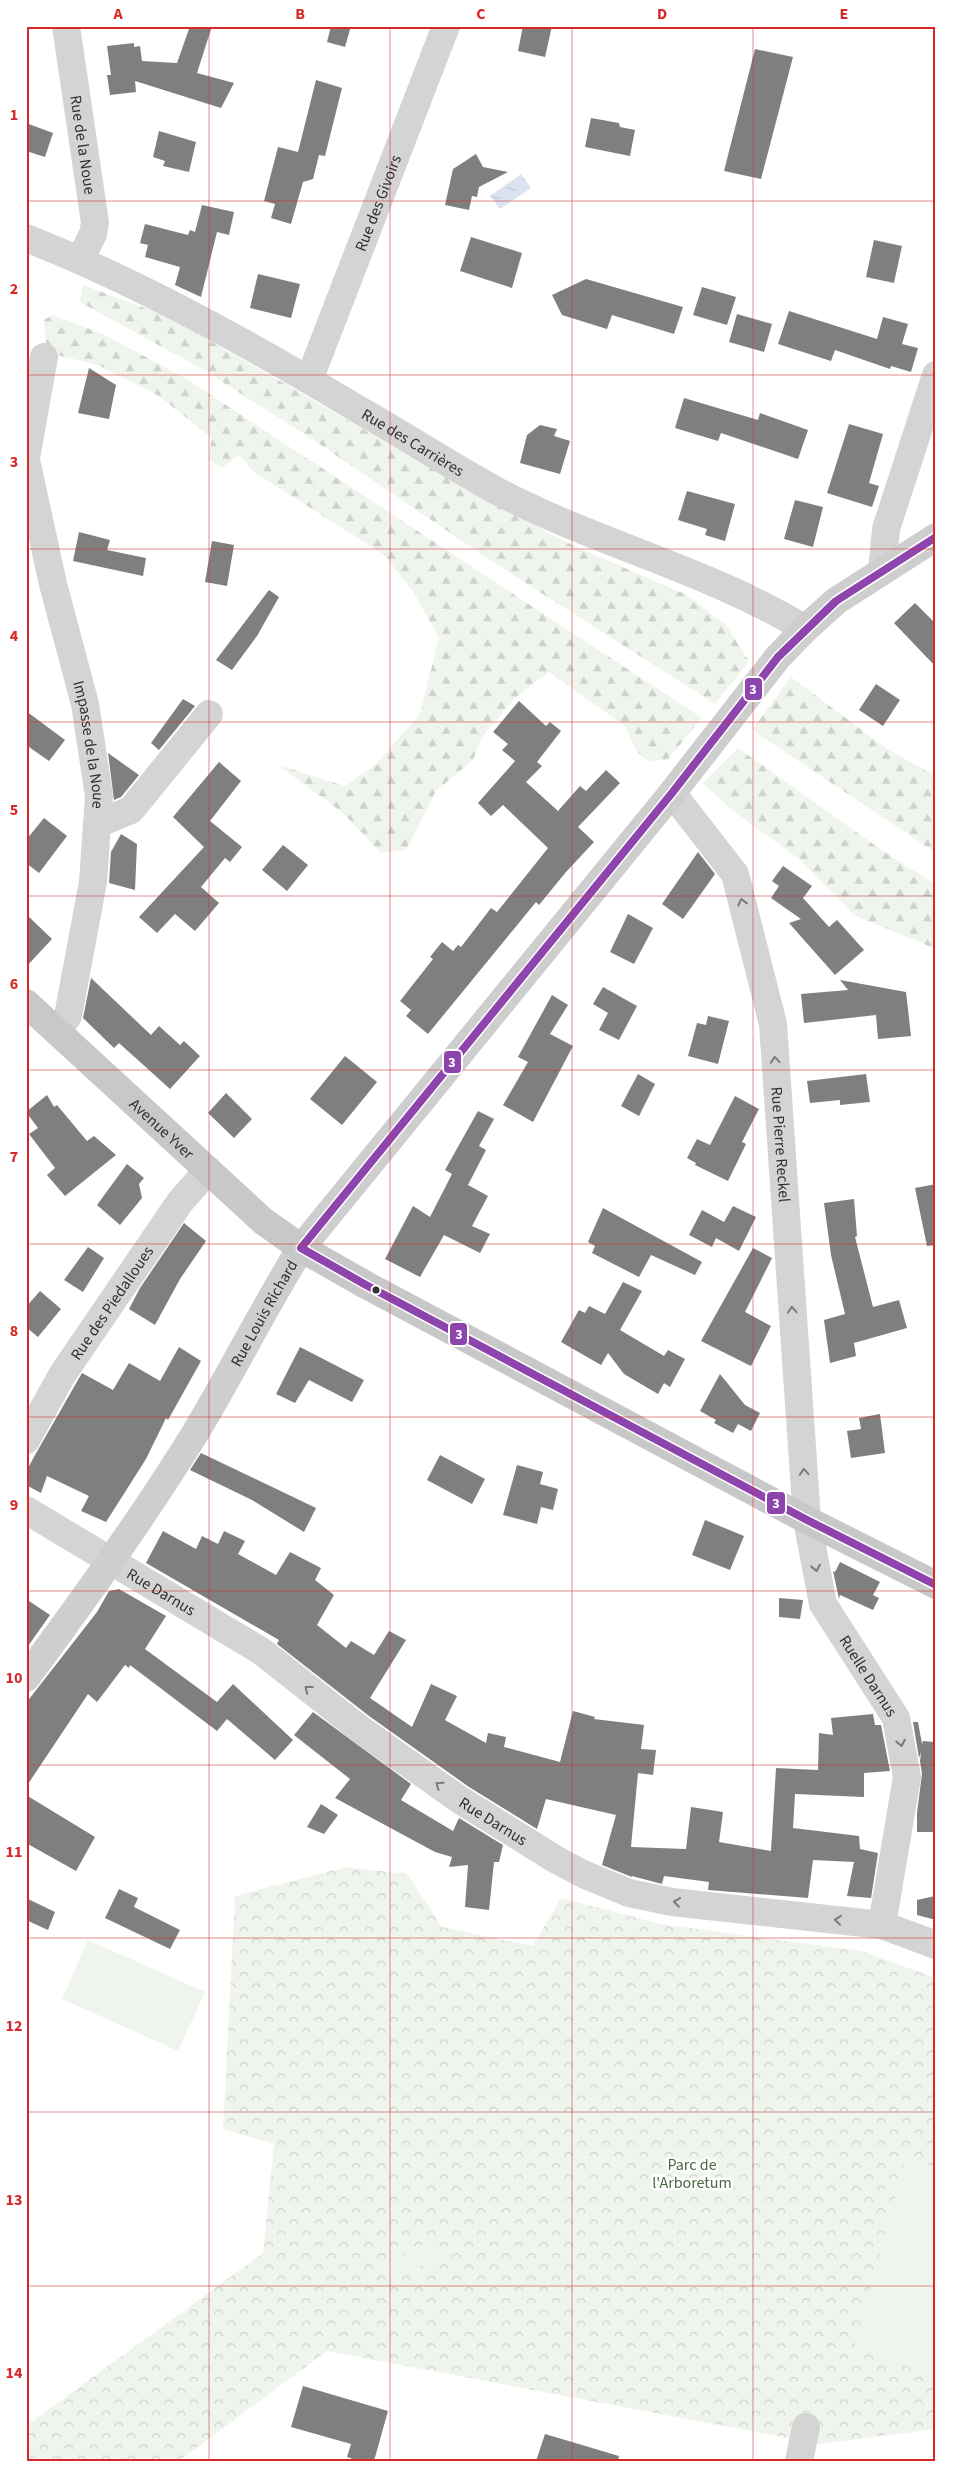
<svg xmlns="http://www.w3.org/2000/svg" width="962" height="2487" font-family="'Source Sans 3',sans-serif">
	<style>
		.forest { fill: url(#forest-firs) }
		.park { fill: url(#park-crowns) }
		.pitch { fill: #eff5ed }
		.water { fill: url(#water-ripples) }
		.building { fill: #7f7f7f }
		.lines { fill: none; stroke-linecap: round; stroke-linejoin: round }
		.street { stroke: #d4d4d4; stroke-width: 28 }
		.secondary { stroke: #cecece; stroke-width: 28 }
		.primary { stroke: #c8c8c8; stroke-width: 28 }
		.bus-1-casing { stroke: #fff; stroke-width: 11 }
		.bus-1 { stroke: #8e44ad; stroke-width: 8 }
		.oneway { stroke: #7a7a7a }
		.grid { fill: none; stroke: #d62828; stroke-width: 1; stroke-opacity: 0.55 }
		.bus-dot { fill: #303030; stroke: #fff; stroke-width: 2 }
		.labels { text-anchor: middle; stroke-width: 5; stroke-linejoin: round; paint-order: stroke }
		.street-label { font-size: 16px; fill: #303030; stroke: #fff }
		.park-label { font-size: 16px; fill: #48693f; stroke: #fff }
		.line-badge { stroke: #fff; stroke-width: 2 }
		.badge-label { font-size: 14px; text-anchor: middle; font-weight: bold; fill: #fff }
		.neatline { fill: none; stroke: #d62828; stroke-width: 2 }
		.grid-label { font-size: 16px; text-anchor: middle; font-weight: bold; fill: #d62828 }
	</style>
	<defs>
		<pattern id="forest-firs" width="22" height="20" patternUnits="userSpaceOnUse" patternTransform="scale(1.25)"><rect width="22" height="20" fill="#eff5ed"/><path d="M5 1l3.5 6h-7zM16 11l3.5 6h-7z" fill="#cdd2cc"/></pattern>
		<pattern id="park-crowns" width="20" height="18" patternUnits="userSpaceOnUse" patternTransform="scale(1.25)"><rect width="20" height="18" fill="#eff5ed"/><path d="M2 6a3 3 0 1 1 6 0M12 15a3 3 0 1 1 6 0" fill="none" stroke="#cdd2cc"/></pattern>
		<pattern id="water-ripples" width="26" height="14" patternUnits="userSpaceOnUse" patternTransform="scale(1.25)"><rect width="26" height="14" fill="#dbe3f1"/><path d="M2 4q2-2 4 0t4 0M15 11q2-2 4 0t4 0" fill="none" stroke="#bcc3cf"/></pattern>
	</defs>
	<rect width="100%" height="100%" fill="#fff"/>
	<path class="forest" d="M83,285L169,317L483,498L574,546L687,595L726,625L749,661L715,704L496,564L309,437L202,369L80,302Z
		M52,315L103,334L185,378L702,718L667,760L648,761L637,752L625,726L549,672L516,697L482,737L473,760L436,791L406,850L381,853L343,813L278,765L345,786L375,765L420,714L439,638L413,591L383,554L254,472L239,455L222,468L208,459L212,438L159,396L98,365L57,355L46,343L44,320Z
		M791,677L887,749L936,776V853L752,730Z
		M738,748L883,851L936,885V949L854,915L799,859L732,810L703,783Z"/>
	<path class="park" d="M346,1867L407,1874L442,1927L533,1946L561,1898L661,1924L861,1951L936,1978V2429L819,2444L327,2351L179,2461H26V2426L263,2253L274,2144L223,2129L235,1896Z"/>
	<path class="pitch" d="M88,1940L205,1992L178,2051L62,1999Z
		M905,2160L936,2168V2375L854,2350Z
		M432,2240L440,2256L390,2281L382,2266Z"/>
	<path class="water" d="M521,174L531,188L500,209L490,196Z"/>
	<path class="building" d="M190,26H212L197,73L234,83L221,108L135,81L136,92L110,95L107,75H111L107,46L134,43V47L140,46L142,61L177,63Z
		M331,26H351L345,47L327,42Z
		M523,26H552L545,57L518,51Z
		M755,49L793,57L761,179L724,171Z
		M316,80L342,88L325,156L319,155L313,179L303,182L291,224L271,218L275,204L264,201L278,147L298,152Z
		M591,118L619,123L620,127L635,130L630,156L585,147Z
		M26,123L53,133L45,157L26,151Z
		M159,131L196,142L189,172L163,166L165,161L153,157Z
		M476,154L483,167L508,172L479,187L477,197L472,196L469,210L445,205L453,169Z
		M202,205L234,212L229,235L217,232L201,297L175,285L180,267L145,257L148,245L140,243L145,224L188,235L190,230L195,232Z
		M471,237L522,253L512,288L460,271Z
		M874,240L902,246L894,283L866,277Z
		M258,274L300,284L291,318L250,308Z
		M586,279L683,307L674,334L612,315L607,329L562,315L552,295Z
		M702,287L736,297L727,325L693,315Z
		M789,311L877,339L883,317L908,324L902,344L918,348L911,372L891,366L890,369L835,350L831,361L778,344Z
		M737,314L772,324L764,352L729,342Z
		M89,368L116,385L109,419L78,413Z
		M684,398L758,420L760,413L808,430L798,459L721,433L718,441L675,428Z
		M849,424L883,434L869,483L879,486L872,507L827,493Z
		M540,425L557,429L554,436L570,441L560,474L520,463L527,435Z
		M687,491L735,504L725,541L705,535L707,529L678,520Z
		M795,500L823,507L813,547L784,539Z
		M79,532L110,540L107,550L146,558L143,576L73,561Z
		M212,541L234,545L227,586L205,582Z
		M269,590L279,597L257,636L232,670L216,660Z
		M915,603L936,624V667L894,623Z
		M876,684L900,700L883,726L859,710Z
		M183,699L195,706L159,750L151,743Z
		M519,701L546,726L550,722L561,731L537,762L542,766L526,782L558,811L580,786L586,791L606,770L620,783L578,827L594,842L566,872L539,905L536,902L428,1034L406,1016L411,1010L400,1001L433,959L430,957L442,942L453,951L458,945L461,947L491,908L497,912L548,848L503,805L491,816L478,803L515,761L502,750L508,744L493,732Z
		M26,711L65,740L49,761L26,745Z
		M108,753L139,775L121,797L114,800Z
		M219,762L241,781L210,821L242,847L230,862L225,858L201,887L219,903L195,931L175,914L157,933L139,917L204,847L173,817Z
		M44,818L67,836L39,873L26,863V840Z
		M121,834L137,844L135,890L109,883L111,852Z
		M283,845L308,865L287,891L262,870Z
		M698,852L715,874L683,919L662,904Z
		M783,866L812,886L803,898L829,927L837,920L864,950L835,975L789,923L801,919L771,898L779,886L772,881Z
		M26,914L52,939L26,967Z
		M628,914L653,928L634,964L610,952Z
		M91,978L151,1035L159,1026L180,1045L184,1041L200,1056L170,1089L119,1043L114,1048L83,1018Z
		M840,980L906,992L911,1036L878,1039L876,1015L804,1023L801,994L848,990Z
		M603,987L637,1006L619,1040L599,1030L608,1013L593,1004Z
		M552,995L568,1005L550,1034L573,1046L533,1122L503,1105L528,1062L518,1057Z
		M708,1016L729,1021L718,1064L688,1056L697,1023L706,1025Z
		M345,1056L377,1082L342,1125L310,1099Z
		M638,1074L655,1084L639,1116L621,1106Z
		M866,1074L870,1102L840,1105V1100L810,1103L807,1081Z
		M226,1093L252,1119L234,1138L208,1113Z
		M47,1095L54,1107L57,1105L87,1141L94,1136L116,1155L65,1196L47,1175L55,1168L29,1134L38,1128L26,1112Z
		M735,1096L759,1109L742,1142L746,1144L728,1181L695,1165L696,1163L687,1158L697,1139L710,1145Z
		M478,1111L494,1119L479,1146L486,1150L468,1185L488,1196L472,1226L490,1234L480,1253L444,1235L420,1277L385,1259L413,1206L430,1217L452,1174L445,1170Z
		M127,1164L144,1178L139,1184L142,1198L120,1225L97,1205Z
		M936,1184V1245L927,1246L915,1188Z
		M854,1199L857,1236L855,1237L873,1307L899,1300L907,1328L854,1343L856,1356L830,1363L824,1320L845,1314L831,1255L824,1203Z
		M733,1206L756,1217L739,1251L716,1238L712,1247L689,1235L702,1210L724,1222Z
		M603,1208L702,1262L695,1275L651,1255L639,1277L592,1253L595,1246L588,1242Z
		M184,1223L206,1241L180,1279L155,1325L129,1309L140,1288Z
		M88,1247L104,1258L83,1292L64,1280Z
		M753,1248L772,1258L745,1312L771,1326L751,1366L701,1341Z
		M623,1282L642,1291L620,1330L664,1356L668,1350L685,1359L670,1387L664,1383L658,1394L624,1374L608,1353L601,1365L561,1342L579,1310L585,1313L589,1306L605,1314Z
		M40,1291L61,1309L38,1337L26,1327V1307Z
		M179,1347L201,1361L168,1420L166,1418L146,1459L106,1522L81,1511L89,1496L47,1476L41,1493L26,1485V1472L35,1455L82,1373L113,1390L129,1363L160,1381Z
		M300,1347L364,1380L352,1402L309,1380L295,1403L276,1394Z
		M720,1374L745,1405L760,1413L751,1431L738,1424L733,1433L714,1423L716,1420L700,1411Z
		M880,1414L885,1453L851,1458L847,1431L861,1429L859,1418Z
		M201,1453L316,1508L304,1532L252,1500L190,1470Z
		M440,1455L485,1479L472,1504L427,1480Z
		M517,1465L543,1472L540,1484L558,1489L553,1510L541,1507L537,1524L503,1515Z
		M705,1520L744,1536L730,1570L692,1555Z
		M163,1531L196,1549L202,1536L218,1544L224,1531L245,1541L238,1554L276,1575L290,1552L321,1568L315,1580L334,1595L317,1625L346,1648L351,1641L374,1655L389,1631L406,1640L370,1698L412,1727L431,1684L457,1696L445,1720L486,1743L488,1733L506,1737L504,1747L560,1762L573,1711L595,1717L594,1719L644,1725L641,1749L656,1750L653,1775L638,1773L631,1847L686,1849L691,1807L723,1812L719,1842L771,1851L776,1768L818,1770L819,1733L833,1735L831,1718L873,1714L875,1725H881L890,1771L864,1773V1797L795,1794L793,1828L859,1836L860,1849L878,1853L871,1898L847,1896L854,1862L813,1860L808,1898L708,1890L709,1882L664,1876L662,1884L632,1876V1877L602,1865L616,1815L546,1799L537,1829L469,1787L369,1716L277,1644L279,1640L146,1563Z
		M840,1562L880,1582L873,1595L879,1598L873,1610L840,1595L839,1599L833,1571L835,1572Z
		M119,1589L166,1616L145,1649L217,1702L233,1684L293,1740L275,1760L227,1719L217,1731L130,1665L129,1668L125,1665L97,1702L88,1694L26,1787V1703L97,1612L109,1591Z
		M779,1598L803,1600L800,1619L779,1617Z
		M26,1599L50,1615L26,1649Z
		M313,1712L411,1784L401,1800L453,1831L459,1818L503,1845L499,1862H494L489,1910L465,1907L468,1865L449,1867L452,1857L435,1852L335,1798L350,1779L294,1735Z
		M913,1722H918L922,1744L923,1741L934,1742V1832H917V1813L922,1774L920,1761L921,1752L919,1758Z
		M26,1795L95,1837L76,1871L26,1843Z
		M321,1804L338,1815L324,1834L307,1827Z
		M119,1889L138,1898L134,1907L180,1930L170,1949L105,1918Z
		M935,1896L936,1920L917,1915V1900Z
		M26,1898L55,1912L48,1930L26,1920Z
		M303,2386L388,2411L374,2461H359L347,2457L351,2444L291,2427Z
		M545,2434L619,2456L618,2461H536Z"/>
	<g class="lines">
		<g class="street">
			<path id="s1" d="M66,26L95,223L93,234L80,260"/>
			<path id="s2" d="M26,238C143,284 254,347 361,411C407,437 451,466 497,491C597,544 709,570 805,629"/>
			<path id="s3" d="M309,380L446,26"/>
			<path d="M26,458L44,357"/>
			<path id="s4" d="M26,460L53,584L85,704L99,796L93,882L68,1016L57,1031"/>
			<path d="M882,571L886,529L936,375"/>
			<path id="s5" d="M672,793L735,874L773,1024L807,1520L823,1604L896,1718L907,1777L882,1925"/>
			<path d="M97,824L131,810L209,714"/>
			<path id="s6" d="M26,1440L62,1375L180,1202L208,1170"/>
			<path id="s7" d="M26,1510L261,1651L360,1729L460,1800L555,1859L583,1874L629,1893L672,1902L882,1925L936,1945"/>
			<path d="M799,2461L806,2427"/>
		</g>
		<path class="secondary" id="s8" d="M26,1678C84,1599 142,1519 194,1435C231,1374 263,1309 301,1248L672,793L778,657L805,629L836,601L936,537"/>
		<path class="primary" id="s9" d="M26,1003L263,1221L301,1248L366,1285L807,1520L936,1585"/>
		<g class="bus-1-casing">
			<path id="bus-1" d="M301,1248L672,793L778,657L836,601L936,537
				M301,1248L366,1285L807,1520L936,1585"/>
		</g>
		<use href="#bus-1" class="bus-1"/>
	</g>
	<defs><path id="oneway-chevron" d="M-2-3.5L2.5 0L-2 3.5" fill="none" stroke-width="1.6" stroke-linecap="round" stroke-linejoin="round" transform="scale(1.25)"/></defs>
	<g class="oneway">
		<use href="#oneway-chevron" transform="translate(742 902) rotate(-104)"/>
		<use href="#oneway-chevron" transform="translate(775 1060) rotate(-94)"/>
		<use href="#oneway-chevron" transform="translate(792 1310) rotate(-94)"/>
		<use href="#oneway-chevron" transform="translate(804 1472) rotate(-94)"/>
		<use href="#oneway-chevron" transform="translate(816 1568) rotate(79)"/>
		<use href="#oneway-chevron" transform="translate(308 1689) rotate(-142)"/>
		<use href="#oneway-chevron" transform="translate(901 1743) rotate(79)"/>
		<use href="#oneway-chevron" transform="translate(439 1785) rotate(-145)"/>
		<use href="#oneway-chevron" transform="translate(677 1902) rotate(-172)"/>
		<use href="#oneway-chevron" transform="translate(838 1920) rotate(-174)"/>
	</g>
	<path class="grid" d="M209,26V2461M390,26V2461M572,26V2461M753,26V2461M26,201H936M26,375H936M26,549H936M26,722H936M26,896H936M26,1070H936M26,1244H936M26,1417H936M26,1591H936M26,1765H936M26,1938H936M26,2112H936M26,2286H936"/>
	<circle class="bus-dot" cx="376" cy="1290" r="4.5"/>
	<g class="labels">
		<g class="street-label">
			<text dy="6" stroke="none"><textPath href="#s1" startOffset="120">Rue de la Noue</textPath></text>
			<text dy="6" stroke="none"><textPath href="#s3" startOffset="190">Rue des Givoirs</textPath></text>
			<text dy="6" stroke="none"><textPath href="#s2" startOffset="438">Rue des Carrières</textPath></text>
			<text dy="6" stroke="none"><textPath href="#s4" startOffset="292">Impasse de la Noue</textPath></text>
			<text dy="6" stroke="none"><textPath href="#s9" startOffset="185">Avenue Yver</textPath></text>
			<text dy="6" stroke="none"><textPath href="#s5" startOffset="378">Rue Pierre Reckel</textPath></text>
			<text dy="6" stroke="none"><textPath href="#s6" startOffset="162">Rue des Piedalloues</textPath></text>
			<text dy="6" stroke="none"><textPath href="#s8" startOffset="436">Rue Louis Richard</textPath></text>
			<text dy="6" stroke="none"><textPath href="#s7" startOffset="158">Rue Darnus</textPath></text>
			<text dy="6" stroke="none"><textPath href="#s5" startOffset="925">Ruelle Darnus</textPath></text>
			<text dy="6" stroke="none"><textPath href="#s7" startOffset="562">Rue Darnus</textPath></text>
		</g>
		<g class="park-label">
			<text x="692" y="2170">Parc de<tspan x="692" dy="18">l'Arboretum</tspan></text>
		</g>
	</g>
	<g class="line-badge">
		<rect x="744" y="677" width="19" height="24" rx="5" fill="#8e44ad"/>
		<rect x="443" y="1050" width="19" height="24" rx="5" fill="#8e44ad"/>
		<rect x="449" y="1322" width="19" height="24" rx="5" fill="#8e44ad"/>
		<rect x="766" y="1491" width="20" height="24" rx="5" fill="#8e44ad"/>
	</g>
	<g class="badge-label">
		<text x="753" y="694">3</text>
		<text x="452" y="1067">3</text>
		<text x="459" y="1339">3</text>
		<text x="776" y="1508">3</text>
	</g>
	<rect width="962" height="2487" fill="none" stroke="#ffffff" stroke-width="55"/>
	<rect x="28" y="28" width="906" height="2432" class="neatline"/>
	<g class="grid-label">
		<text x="118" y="19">A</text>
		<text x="300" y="19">B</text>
		<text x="481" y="19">C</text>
		<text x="662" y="19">D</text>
		<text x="844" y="19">E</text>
		<text x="14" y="120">1</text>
		<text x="14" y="294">2</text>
		<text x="14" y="467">3</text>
		<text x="14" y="641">4</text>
		<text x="14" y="815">5</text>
		<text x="14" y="989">6</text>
		<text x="14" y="1162">7</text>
		<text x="14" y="1336">8</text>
		<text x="14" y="1510">9</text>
		<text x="14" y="1683">10</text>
		<text x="14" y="1857">11</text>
		<text x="14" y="2031">12</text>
		<text x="14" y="2205">13</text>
		<text x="14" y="2378">14</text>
	</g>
</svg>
